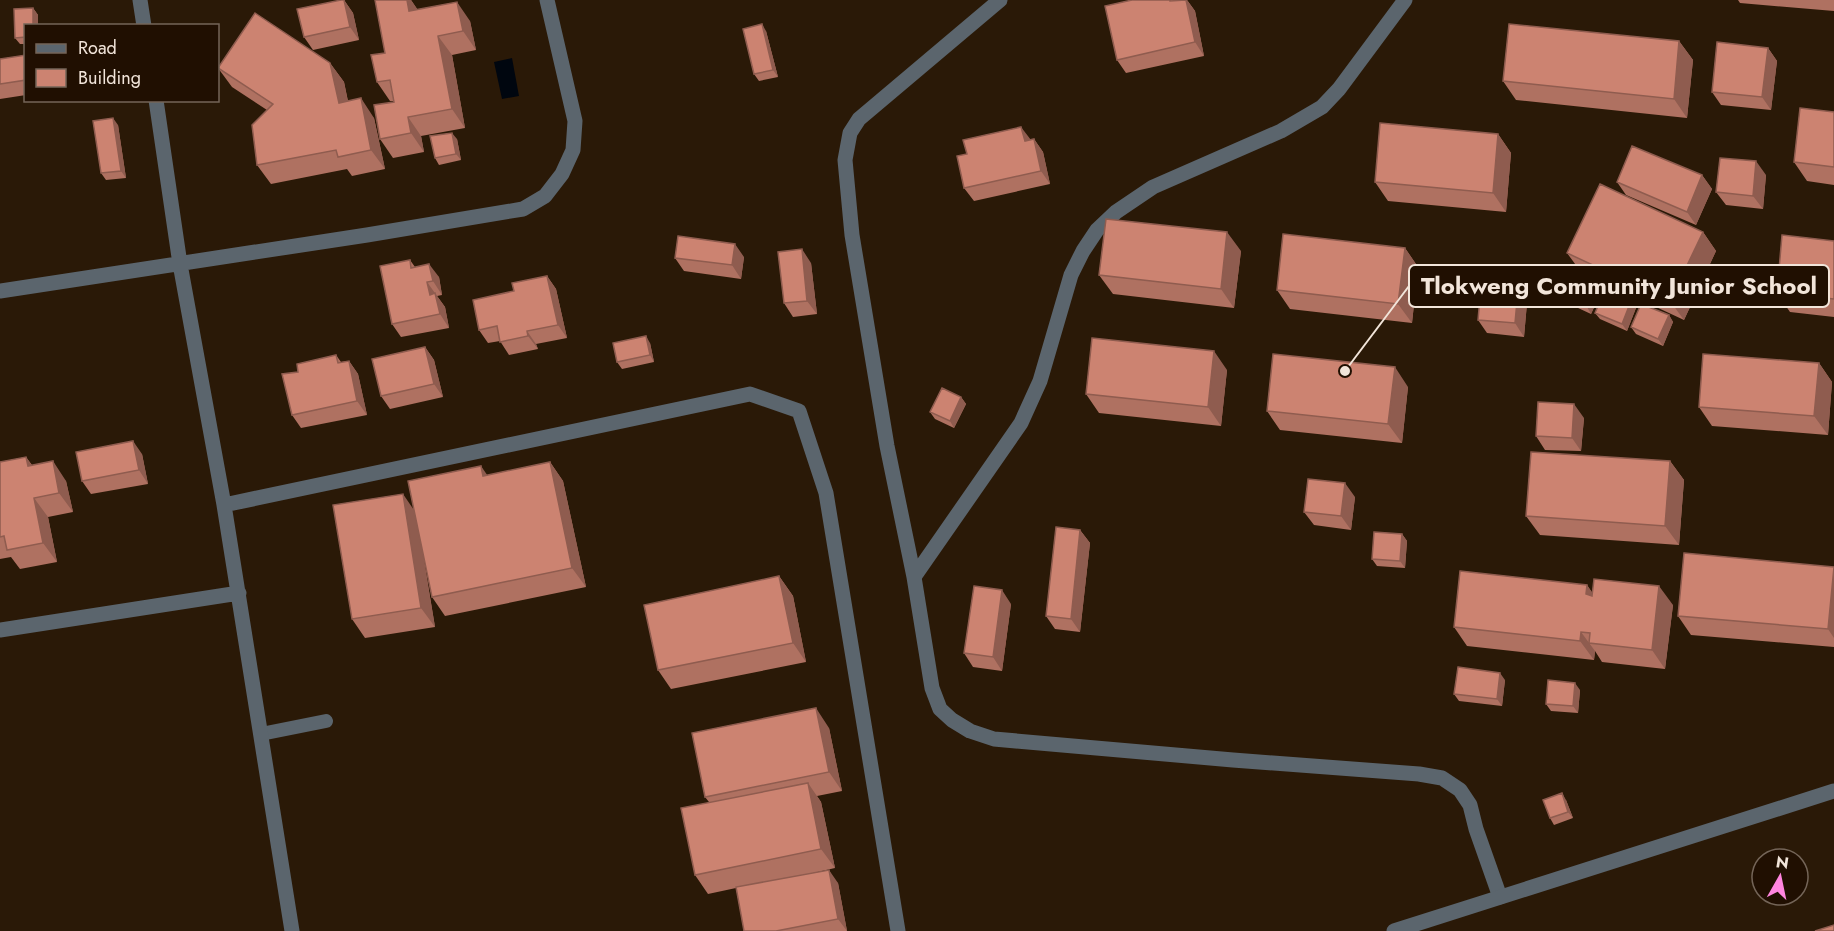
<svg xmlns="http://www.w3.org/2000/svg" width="1834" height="931" font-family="Jost,sans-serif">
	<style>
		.water { fill: #00060f }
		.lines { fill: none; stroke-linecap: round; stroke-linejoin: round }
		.service { stroke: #5b656d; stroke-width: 14 }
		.minor { stroke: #5b656d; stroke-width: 15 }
		.tertiary { stroke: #5b656d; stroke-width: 15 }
		.wall { fill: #af7161 }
		.shaded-wall { fill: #8f5c4f }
		.building { fill: #cc8371; stroke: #8f5c4f; stroke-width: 1.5 }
		.leader { fill: none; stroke: #f2e5da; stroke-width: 2 }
		.callout-dot { fill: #f2e5da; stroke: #200f01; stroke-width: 2 }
		.callout { fill: #200f01; stroke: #f2e5da; stroke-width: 2 }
		.callout-label { font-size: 24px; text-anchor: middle; font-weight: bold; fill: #f2e5da }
	</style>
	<rect width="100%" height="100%" fill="#2a1907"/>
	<path class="water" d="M512,58L519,96L502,99L494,62Z"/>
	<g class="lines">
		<path class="service" d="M261,734L326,721"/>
		<path class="minor" d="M140,0L144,26
			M1000,0L859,119L850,133L845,160L852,235L887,446L914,577L932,688L940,709L952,720L970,731L994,739L1233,760L1419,774L1442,778L1460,790L1470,805L1476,829L1500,897
			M156,100L180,264L224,505L292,931
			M0,291L367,235L523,209L545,196L562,174L573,150L575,121L547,0
			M224,505L750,394L799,411L826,493L898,931
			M914,577L1021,423L1040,381L1071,275L1083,251L1097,230L1116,212L1153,187L1281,131L1322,107L1339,89L1405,0
			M0,630L239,593"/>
		<path class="tertiary" d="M1394,931L1834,791"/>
	</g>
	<path class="wall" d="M344,0L353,13L359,40L313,50L304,37Z
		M375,0H411L417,9L470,21L476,50L452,55L465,128L421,136L424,152L393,158L380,139L394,102V101H390L377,82L385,53Z
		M1132,0H1187L1195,11L1204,56L1126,73L1117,60Z
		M1738,0H1834V11L1740,3Z
		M33,8L38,15V26H26V44H20L15,38L14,9Z
		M766,31L778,77L759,81L754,74Z
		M1679,41L1693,60L1687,118L1516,100L1503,81Z
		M1768,48L1777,61L1771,110L1721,105L1712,92Z
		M26,55V95L0,99V59Z
		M330,63L344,82L348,101L374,118L385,169L352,176L347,169L271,184L257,165L267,110L232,87L218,68Z
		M1834,112V185L1807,181L1794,162Z
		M118,125L126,178L106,180L101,173Z
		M1498,134L1511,153L1506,212L1388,201L1375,182Z
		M457,139L461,160L439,165L435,158Z
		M1034,139L1043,152L1050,184L974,201L964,188L1030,140Z
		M1702,175L1712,189L1696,225L1626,195L1617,182Z
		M1766,175L1763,209L1726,205L1716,192Z
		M1703,232L1716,251L1684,320L1581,272L1567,253Z
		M1834,241V317L1790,312L1777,293Z
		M1405,248L1418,267L1412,323L1290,309L1277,290Z
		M1241,251L1234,308L1113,294L1099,275Z
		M744,257L741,279L684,271L675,258Z
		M410,260L415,267L439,277L442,295L437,296L445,307L449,328L401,337L392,324Z
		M811,263L817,314L793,317L784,303Z
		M547,276L556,289L567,338L536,344L538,349L509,355L500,341L488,343L479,330L514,291Z
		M1598,282L1603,288L1591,314L1563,301L1558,294Z
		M1518,290L1527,303L1524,337L1487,333L1478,320Z
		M1636,308L1627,331L1600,319L1595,313Z
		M1669,315L1673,322L1663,346L1636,334L1631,327Z
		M650,343L654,362L622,369L617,362Z
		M425,347L434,360L443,397L390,409L381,396Z
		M336,355L341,362L349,361L358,374L367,415L301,428L292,415Z
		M1819,363L1832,382L1828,435L1712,426L1699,407Z
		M1227,370L1221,426L1099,413L1086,394Z
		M1408,387L1402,443L1280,430L1267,411Z
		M961,397L966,404L954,428L935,419L930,412Z
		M1584,418L1581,451L1545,450L1536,436Z
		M142,454L148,484L91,494L82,481Z
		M26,457L32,465L66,481L73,512L48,517L57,562L20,569L11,557L0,559V462Z
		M1670,461L1684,480L1679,545L1540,535L1526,516Z
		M550,462L563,481L586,587L445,616L432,597L422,548L435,627L365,638L352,619L414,509Z
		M1355,497L1351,530L1314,525L1304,512Z
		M1080,530L1090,543L1080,632L1055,629L1046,616Z
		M1402,534L1407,541L1405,568L1377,566L1372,559Z
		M1834,567V647L1691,635L1678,616Z
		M779,576L793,596L806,662L671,689L658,670Z
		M1587,585L1593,594L1673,605L1665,669L1602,662L1595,651L1594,660L1467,646L1454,627Z
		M1011,604L1002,671L973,667L964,653Z
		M1505,680L1502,706L1459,701L1454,694Z
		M1580,690L1578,713L1551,711L1546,704Z
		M829,728L842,791L817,796L821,802L835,868L813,873L838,883L847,931H744L736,888L708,894L695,875L709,802L705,797Z
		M1566,800L1573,818L1554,825L1550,818Z"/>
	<path class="shaded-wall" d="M344,0L353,13L359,40L350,27Z
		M407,0H411L420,13L409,11Z
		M1186,0H1187L1195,11L1204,56L1195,42Z
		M457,2L470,21L476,50L463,31Z
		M33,8L38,15V26H33Z
		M762,24L766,31L778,77L773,70Z
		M438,36L452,55L465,128L452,109Z
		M1679,41L1693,60L1687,118L1674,99Z
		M1768,48L1777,61L1771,110L1762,97Z
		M330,63L344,82L352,122L339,103Z
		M361,98L374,118L385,169L371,150Z
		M408,117L421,136L424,152L411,133Z
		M113,118L118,125L126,178L121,171Z
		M1021,127L1031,140L1025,141Z
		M452,133L457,139L461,160L456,154Z
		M1498,134L1511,153L1506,212L1493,193Z
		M1034,139L1043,152L1050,184L1041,171Z
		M1756,161L1766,175L1763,209L1753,196Z
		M1702,175L1712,189L1696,225L1687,212Z
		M1227,232L1241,251L1234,308L1221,289Z
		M1703,232L1716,251L1684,320L1670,301Z
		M735,244L744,257L741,279L732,265Z
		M1405,248L1418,267L1412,323L1398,304Z
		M802,249L811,263L817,314L807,301Z
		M429,264L439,277L442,295L433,281Z
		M547,276L556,289L567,338L558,325Z
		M427,282L445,307L449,328L440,314L430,295Z
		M1598,282L1603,288L1591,314L1587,307Z
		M1518,290L1527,303L1524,337L1515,323Z
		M1631,301L1636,308L1627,331L1622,324Z
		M1669,315L1673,322L1663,346L1658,339Z
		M527,331L536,344L538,349L528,336Z
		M646,336L650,343L654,362L650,355Z
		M425,347L434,360L443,397L434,384Z
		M1214,351L1227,370L1221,426L1208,407Z
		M349,361L358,374L367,415L357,401Z
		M1819,363L1832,382L1828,435L1814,416Z
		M1395,367L1408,387L1402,443L1388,424Z
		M961,397L966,404L954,428L950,421Z
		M1574,404L1584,418L1581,451L1572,438Z
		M133,441L142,454L148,484L139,470Z
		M26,457L39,476L28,466Z
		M53,461L66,481L73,512L59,493Z
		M1670,461L1684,480L1679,545L1665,526Z
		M550,462L563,481L586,587L572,568Z
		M481,466L494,485L483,476Z
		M1345,483L1355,497L1351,530L1341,516Z
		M403,494L416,513L435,627L421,608Z
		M34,498L48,517L57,562L43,543Z
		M1080,530L1090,543L1080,632L1071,619Z
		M1402,534L1407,541L1405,568L1400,561Z
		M1834,567V638L1828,629Z
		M779,576L793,596L806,662L793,643Z
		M1587,585L1600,604L1586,594Z
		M1659,586L1673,605L1665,669L1652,650Z
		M1002,590L1011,604L1002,671L993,657Z
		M1581,632L1595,651L1594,660L1580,641Z
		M1500,673L1505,680L1502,706L1497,699Z
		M1575,683L1580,690L1578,713L1573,706Z
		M816,708L829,728L842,791L829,772Z
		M808,783L821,802L835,868L821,849Z
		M1562,793L1566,800L1573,818L1568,812Z
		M829,870L838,883L847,931L838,919Z"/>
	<path class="building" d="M341,0H344L350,27L304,37L297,9Z
		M375,0H407L409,11L457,2L463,31L438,36L452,109L408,117L411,133L380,139L374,105L394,102L390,80L377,82L371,55L385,53Z
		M1132,0H1170V1L1186,0L1195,42L1117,60L1105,6Z
		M33,8V26H26V37L15,38L14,9Z
		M255,13L330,63L339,103L361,98L371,150L338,157L336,150L257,165L252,125L273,104L218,68Z
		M762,24L773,70L754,74L743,29Z
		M1509,24L1679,41L1674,99L1503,81Z
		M1717,42L1768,48L1762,97L1712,92Z
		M26,55V80L0,84V59Z
		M1800,108L1834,112V167L1794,162Z
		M113,118L121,171L101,173L93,121Z
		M1380,123L1498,134L1493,193L1375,182Z
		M1021,127L1025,141L1034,139L1041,171L964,188L957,156L967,154L963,140Z
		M452,133L456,154L435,158L430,136Z
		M1632,146L1702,175L1687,212L1617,182Z
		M1720,158L1756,161L1753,196L1716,192Z
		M1600,184L1703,232L1670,301L1567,253Z
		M1106,219L1227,232L1221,289L1099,275Z
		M1283,234L1405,248L1398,304L1277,290Z
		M1782,235L1834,241V299L1777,293Z
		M678,236L735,244L732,265L675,258Z
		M802,249L807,301L784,303L778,252Z
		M410,260L411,268L429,264L433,281L427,282L430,295L435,293L440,314L392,324L380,266Z
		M1570,268L1598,282L1587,307L1558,294Z
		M547,276L558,325L527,331L528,336L500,342L497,326L479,330L473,300L514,291L512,283Z
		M1481,286L1518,290L1515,323L1478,320Z
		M1605,290L1631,301L1622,324L1595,313Z
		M1641,304L1669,315L1658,339L1631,327Z
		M646,336L650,355L617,362L613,343Z
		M1092,338L1214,351L1208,407L1086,394Z
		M425,347L434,384L381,396L372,359Z
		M1273,354L1395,367L1388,424L1267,411Z
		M1703,354L1819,363L1814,416L1699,407Z
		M336,355L338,363L349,361L357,401L292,415L282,374L298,372L297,364Z
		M942,388L961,397L950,421L930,412Z
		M1538,402L1574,404L1572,438L1536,436Z
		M133,441L139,470L82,481L76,452Z
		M1531,452L1670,461L1665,526L1526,516Z
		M26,457L28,466L53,461L59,493L34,498L43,543L7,550L4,536L0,537V462Z
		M550,462L572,568L432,597L408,481L481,466L483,476Z
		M1308,479L1345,483L1341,516L1304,512Z
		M403,494L421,608L352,619L333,505Z
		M1056,527L1080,530L1071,619L1046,616Z
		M1374,532L1402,534L1400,561L1372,559Z
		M1684,553L1834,567L1828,629L1678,616Z
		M1460,571L1587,585L1586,594L1592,596L1594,579L1659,586L1652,650L1589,643L1590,633L1581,632L1580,641L1454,627Z
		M779,576L793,643L658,670L644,605Z
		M974,586L1002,590L993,657L964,653Z
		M1458,667L1500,673L1497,699L1454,694Z
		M1548,680L1575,683L1573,706L1546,704Z
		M816,708L829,772L705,797L692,733Z
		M808,783L821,849L695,875L681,808Z
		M1562,793L1568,812L1550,818L1543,800Z
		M829,870L838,919L776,931H744L736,887Z
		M1834,925V931H1815Z"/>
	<path class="leader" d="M1345 371L1409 286"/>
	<circle class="callout-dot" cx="1345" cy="371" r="6"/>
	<rect class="callout" x="1409" y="265" width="420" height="42" rx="6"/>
	<g class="callout-label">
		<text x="1619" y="294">Tlokweng Community Junior School</text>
	</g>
	<rect x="24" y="24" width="195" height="78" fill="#200f01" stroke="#746558" stroke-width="1.5"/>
	<rect x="36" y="44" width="30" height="9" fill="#5b656d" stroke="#746558" stroke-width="1.5"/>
	<text x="78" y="54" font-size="18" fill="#f2e5da">Road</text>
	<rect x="36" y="69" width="30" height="18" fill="#cc8371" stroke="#746558" stroke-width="1.5"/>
	<text x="78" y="84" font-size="18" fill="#f2e5da">Building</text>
	<g transform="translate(1780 877) rotate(9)"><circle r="28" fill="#200f01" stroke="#746558" stroke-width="1.5"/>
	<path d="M0-4.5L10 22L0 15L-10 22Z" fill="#ff85df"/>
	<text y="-9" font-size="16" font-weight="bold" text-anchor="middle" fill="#f2e5da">N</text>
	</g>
</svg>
